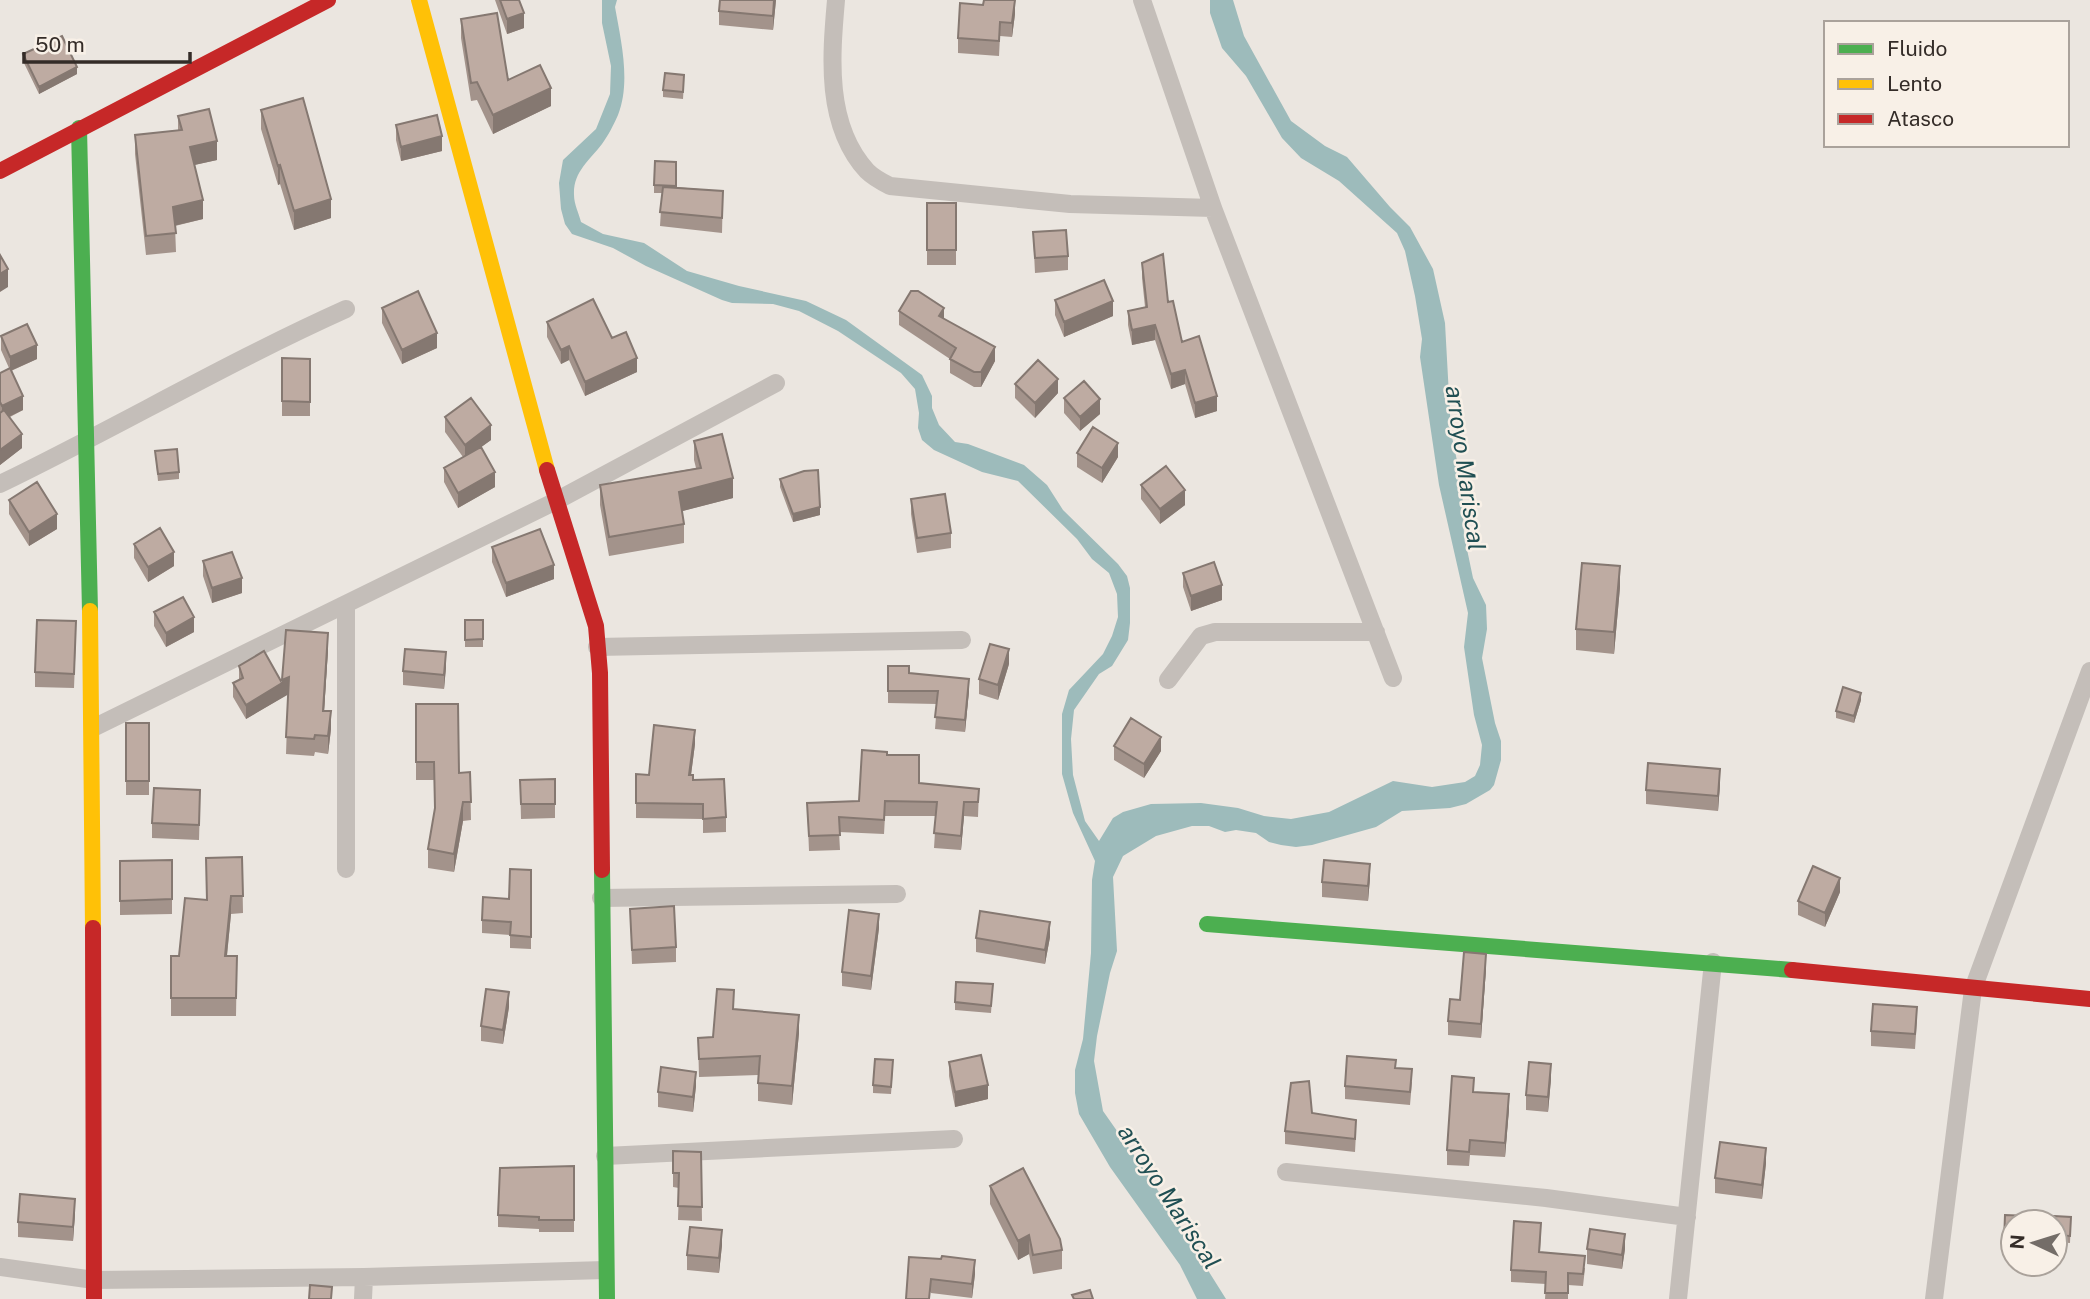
<svg xmlns="http://www.w3.org/2000/svg" width="2090" height="1299" font-family="'Public Sans',sans-serif">
	<style>
		.water { fill: #9dbbbb }
		.lines { fill: none; stroke-linecap: round; stroke-linejoin: round }
		.street { stroke: #c4beb9; stroke-width: 18 }
		.fast { stroke: #4caf50; stroke-width: 16 }
		.slow { stroke: #ffc107; stroke-width: 16 }
		.jam { stroke: #c62828; stroke-width: 16 }
		.wall { fill: #a3938b }
		.shaded-wall { fill: #857871 }
		.building { fill: #beaba2; stroke: #857871; stroke-width: 2 }
		.labels { text-anchor: middle; stroke-width: 5; stroke-linejoin: round; paint-order: stroke }
		.water-label { font-size: 24px; font-style: italic; fill: #204f53; stroke: #f8f0e7 }
	</style>
	<rect width="100%" height="100%" fill="#ebe6e0"/>
	<path class="water" d="M602,0H617L615,7C621,41 631,82 618,115C614,124 608,136 602,144C589,161 573,172 574,195C574,204 579,214 581,222L603,234L644,243L687,271L739,286L806,301L846,320L922,375L932,396V408L939,425L955,442L968,444L1024,465L1047,485L1063,510L1118,564L1127,576L1130,588V623L1128,640L1112,666L1099,674L1074,710L1071,739L1073,775L1085,821L1099,841L1113,818L1123,812L1151,804L1201,803L1238,808L1264,816L1291,819L1329,812L1393,781L1432,787L1465,782L1475,776L1480,765L1482,745L1474,715L1464,647L1468,613L1439,485L1420,357L1422,339L1415,296L1405,251L1397,233L1339,181L1301,158L1282,138L1246,76L1222,48L1210,13V0H1233L1244,36L1291,121L1325,146L1347,157L1390,207L1410,227L1433,269L1445,323L1451,432L1462,485L1464,535L1473,578L1486,605L1487,629L1482,658L1495,723L1501,741V760L1494,785L1490,790L1466,804L1450,808L1402,811L1376,827L1312,845L1296,847L1281,845L1269,842L1256,833L1236,830L1225,832L1209,826H1192L1156,836L1123,856L1113,877L1117,951L1110,973L1097,1036L1094,1061L1103,1111L1150,1178L1226,1299H1197L1180,1265L1110,1167L1079,1114L1075,1093V1070L1083,1039L1091,953L1092,880L1095,861L1073,813L1062,774V714L1069,690L1103,654L1112,636L1118,617L1117,594L1109,573L1092,559L1077,539L1018,481L982,472L934,450L922,440L918,428L919,413L915,389L901,373L838,331L799,311L773,304L732,303L722,300L646,266L613,248L572,234L565,224L561,209L559,183L563,160L596,129L610,94L611,66L602,23Z"/>
	<g class="lines">
		<path class="street" d="M836,0C831,57 825,125 867,171C873,177 882,182 890,186L1070,204L1213,208
			M1142,0L1213,208L1393,678
			M0,484C116,428 228,362 346,309
			M597,647L962,640
			M1168,680L1201,636L1215,632H1376
			M93,728L556,501L776,383
			M346,869V605
			M601,898L897,894
			M605,1156L954,1139
			M1286,1172L1546,1198L1687,1217
			M0,1267L94,1280L364,1277L605,1270
			M363,1299L364,1277
			M1678,1299L1713,962
			M1934,1299L1973,989L2090,671"/>
		<path class="fast" d="M79,128L90,611
			M602,870L607,1299
			M1207,924L1792,970"/>
		<path class="slow" d="M419,0L547,470
			M90,611L93,928"/>
		<path class="jam" d="M0,171L328,0
			M547,470L596,626L600,673L602,870
			M93,928L94,1299
			M1792,970L2090,999"/>
	</g>
	<path class="wall" d="M495,0H519L524,28L507,34Z
		M776,0L773,30L719,25V11Z
		M1015,14L1012,37L1000,36L999,56L958,53V38Z
		M461,19L508,80L551,106L493,134L477,100L471,101L461,38Z
		M23,54L77,74L39,94L23,61Z
		M684,82L683,99L663,97V90Z
		M261,110L331,218L294,230L280,184L278,185L261,129Z
		M178,116L217,160L194,165L203,219L175,226L176,252L146,255L135,154V135L178,130Z
		M396,125L442,151L401,161L396,140Z
		M676,162V187L723,191L722,233L660,226L662,193H654V185Z
		M927,203H956V265H927Z
		M1033,232L1068,256V270L1035,273Z
		M1142,263L1168,302L1182,342L1217,411L1195,418L1185,384L1171,389L1155,340L1132,345L1128,325V311L1145,307L1142,278Z
		M1055,300L1113,316L1064,337L1055,315Z
		M382,308L437,348L402,364L382,323Z
		M899,311L944,319L995,361L981,387H974L950,373V359L899,325Z
		M547,322L612,338L637,372L585,396L569,360L561,364L547,337Z
		M1,336L37,359L11,371L23,410L10,417L22,448L0,465V373L9,368L1,350Z
		M282,358L310,359V416H282Z
		M1015,384L1058,393L1035,418L1015,398Z
		M1064,398L1100,414L1080,431L1064,413Z
		M445,417L491,440L481,447L495,487L458,508L444,482V468L463,457L445,432Z
		M694,441L733,498L682,511L684,524V543L609,556L600,505V485L696,468L694,460Z
		M155,451L179,472V479L158,481Z
		M1077,453L1118,457L1102,483L1077,467Z
		M780,479L820,515L793,522L780,487Z
		M1141,485L1185,505L1160,524L1141,499Z
		M911,499L951,533V548L917,553L911,514Z
		M9,500L57,529L29,546L9,514Z
		M134,544L174,566L148,582L134,558Z
		M492,547L554,579L506,597L492,562Z
		M203,561L242,593L212,603L203,576Z
		M1183,573L1222,600L1191,611L1183,587Z
		M1620,587L1614,654L1576,650V629Z
		M154,612L194,632L166,647L154,626Z
		M465,620H483V647H465Z
		M76,636L74,688L35,687V672Z
		M328,650L324,711L331,729L328,754L315,752L314,756L286,754L288,694L246,719L233,697V683L239,680V666L282,683Z
		M1009,664L998,700L979,694V679Z
		M888,666L969,691L965,732L935,729L937,704L888,703Z
		M446,667L444,689L403,685V671Z
		M1861,700L1854,723L1836,718V711Z
		M416,704L459,773L470,772L471,820L463,821L454,872L428,868V849L435,811L434,780H416Z
		M126,723H149V795H126Z
		M695,744L691,775L693,780L726,817V832L703,833V819L636,818V774L649,775Z
		M1114,746L1161,751L1144,778L1114,760Z
		M887,755L919,783L979,789L978,817L964,816L961,850L934,848L936,816H885L884,834L839,832L840,850L809,851L807,803L859,801Z
		M555,779V818L521,819L520,780Z
		M1720,784L1718,811L1646,804V790Z
		M200,804L199,840L152,838V823Z
		M242,857L243,913L231,914L227,956H237L236,1016H171V956H179L207,900Z
		M172,860V914L120,915V861Z
		M531,870V949L510,948V935L482,933V920L509,899Z
		M1370,878L1368,901L1322,897V882Z
		M1840,892L1825,927L1798,915V901Z
		M630,909L676,947V962L632,964Z
		M879,928L871,990L842,986V972Z
		M1050,937L1045,964L976,952V938Z
		M1486,969L1481,1038L1448,1035V1021L1460,1000Z
		M993,984L991,1013L955,1010V1002Z
		M509,1007L503,1044L481,1041V1026Z
		M734,1009L799,1033L792,1105L758,1101V1075L699,1077L698,1038L713,1037Z
		M1917,1021L1915,1049L1871,1046V1031Z
		M949,1062L988,1099L955,1107L949,1076Z
		M893,1068L891,1094L873,1093V1085Z
		M1396,1068L1412,1082L1410,1105L1345,1099V1086Z
		M1551,1079L1548,1112L1526,1110V1095Z
		M696,1086L693,1112L658,1107V1092Z
		M1474,1092L1509,1109L1505,1157L1470,1155L1469,1166L1447,1165V1150Z
		M1312,1113L1356,1133L1355,1152L1285,1144V1131Z
		M673,1151L701,1152L702,1221L678,1220L679,1188L673,1187Z
		M1766,1163L1762,1199L1715,1193V1178Z
		M574,1166V1232H539V1229L498,1227V1215Z
		M990,1186L1062,1250V1269L1033,1274L1029,1254L1018,1260L990,1204Z
		M75,1213L73,1241L18,1237V1222Z
		M2071,1217L2070,1243L2055,1242V1222Z
		M2013,1222V1257H2004V1242Z
		M1541,1235L1540,1252L1585,1268L1583,1286L1568,1285V1299H1545L1546,1284L1511,1282V1270Z
		M722,1245L719,1273L687,1270V1255Z
		M1587,1249H1625L1622,1269L1587,1264Z
		M909,1257L975,1274L972,1298L931,1293Z"/>
	<path class="shaded-wall" d="M774,0H776L773,30V16Z
		M1015,0V14L1012,37V23Z
		M524,13V28L507,34V19Z
		M77,67V74L39,94V87Z
		M551,88V106L493,134V115Z
		M442,136V151L401,161V147Z
		M217,141V160L190,166V147Z
		M280,165V184L278,185V166Z
		M331,199V218L294,230V211Z
		M203,200V219L173,226V207Z
		M8,269V287L0,292V274Z
		M1113,301V316L1064,337V322Z
		M944,308V322L939,316Z
		M1155,325V340L1132,345V330Z
		M437,333V348L402,364V350Z
		M37,345V359L10,371V357Z
		M569,346V360L561,364V350Z
		M995,347V361L981,387V372Z
		M637,358V372L585,396V382Z
		M1185,370V384L1171,389V374Z
		M1058,379V393L1035,418V403Z
		M23,396V410L2,420V406Z
		M1217,396V411L1195,418V403Z
		M1100,399V414L1080,431V417Z
		M491,425V440L465,459V445Z
		M22,434V448L0,465V450Z
		M1118,443V457L1102,483V468Z
		M495,472V487L458,508V493Z
		M733,478V498L679,512V492Z
		M1185,490V505L1160,524V509Z
		M820,507V515L793,522V514Z
		M57,514V529L29,546V532Z
		M174,552V566L148,582V567Z
		M554,565V579L506,597V583Z
		M1620,566V587L1614,654V632Z
		M242,578V593L212,603V588Z
		M1222,585V600L1191,611V596Z
		M194,617V632L166,647V633Z
		M328,633V650L323,728V711Z
		M1009,649V664L998,700V685Z
		M446,652V667L444,689V675Z
		M289,677V694L246,719V705L282,683V680Z
		M969,679V691L965,732V720Z
		M1861,693V700L1854,723V716Z
		M331,711V729L328,754V736Z
		M695,730V744L689,790V775Z
		M1161,737V751L1144,778V764Z
		M1720,769V784L1718,811V796Z
		M463,802V821L454,872V854Z
		M964,802V816L961,850V836Z
		M1370,864V878L1368,901V886Z
		M1840,878V892L1825,927V913Z
		M231,896V914L225,974V956Z
		M879,914V928L871,990V976Z
		M1050,922V937L1045,964V950Z
		M1486,954V969L1481,1038V1024Z
		M509,992V1007L503,1044V1030Z
		M799,1015V1033L792,1105V1086Z
		M1551,1064V1079L1548,1112V1097Z
		M696,1072V1086L693,1112V1097Z
		M988,1085V1099L955,1107V1092Z
		M1509,1094V1109L1505,1157V1143Z
		M1766,1148V1163L1762,1199V1185Z
		M75,1199V1213L73,1241V1227Z
		M722,1230V1245L719,1273V1258Z
		M1625,1234V1249L1622,1269V1255Z
		M1029,1235V1254L1018,1260V1241Z
		M975,1260V1274L972,1298V1284Z"/>
	<path class="building" d="M500,0H519L524,13L507,19Z
		M720,0H774L773,16L719,11Z
		M984,0H1015L1012,23L1000,22L999,41L958,38L960,3L983,5Z
		M497,13L508,80L540,65L551,88L493,115L477,82L471,83L461,19Z
		M62,36L77,67L39,87L23,54Z
		M665,73L684,75L683,92L663,90Z
		M303,98L331,199L294,211L280,165L278,166L261,110Z
		M209,109L217,141L190,147L203,200L173,207L176,233L146,236L135,135L182,130L178,116Z
		M437,115L442,136L401,147L396,125Z
		M655,161L676,162V186L654,185Z
		M663,187L723,191L722,218L660,212Z
		M927,203H956V250H927Z
		M1066,230L1068,256L1035,258L1033,232Z
		M1163,254L1168,302L1173,301L1182,342L1199,336L1217,396L1195,403L1185,370L1171,374L1155,325L1132,330L1128,311L1147,307L1142,263Z
		M0,255L8,269L0,274Z
		M1104,280L1113,301L1064,322L1055,300Z
		M418,291L437,333L402,350L382,308Z
		M911,291H918L944,308L939,316L995,347L981,372H974L950,359L956,348L899,311Z
		M593,299L612,338L626,332L637,358L585,382L569,346L561,350L547,322Z
		M27,324L37,345L10,357L1,336Z
		M282,358L310,359V402L282,401Z
		M1038,360L1058,379L1035,403L1015,384Z
		M10,368L23,396L2,406L0,402V373Z
		M1084,381L1100,399L1080,417L1064,398Z
		M471,398L491,425L465,445L445,417Z
		M4,410L22,434L0,450V413Z
		M1093,427L1118,443L1102,468L1077,453Z
		M722,434L733,478L679,492L684,524L609,537L600,485L701,468L694,441Z
		M481,447L495,472L458,493L444,468Z
		M177,449L179,472L158,474L155,451Z
		M1166,466L1185,490L1160,509L1141,485Z
		M818,470L820,507L793,514L780,479L804,471Z
		M37,482L57,514L29,532L9,500Z
		M945,494L951,533L917,538L911,499Z
		M160,528L174,552L148,567L134,544Z
		M540,529L554,565L506,583L492,547Z
		M232,552L242,578L212,588L203,561Z
		M1214,562L1222,585L1191,596L1183,573Z
		M1582,563L1620,566L1614,632L1576,629Z
		M183,597L194,617L166,633L154,612Z
		M37,620L76,621L74,674L35,672Z
		M465,620H483V639L465,640Z
		M286,630L328,633L323,711H331L328,736L315,735L314,739L286,737L289,677L282,680Z
		M990,644L1009,649L998,685L979,679Z
		M405,649L446,652L444,675L403,671Z
		M264,651L282,683L246,705L233,683L243,678L239,666Z
		M888,666H909V673L969,679L965,720L935,717L938,691H888Z
		M1843,687L1861,693L1854,716L1836,711Z
		M416,704H458L459,773L470,772L471,802H463L454,854L428,849L435,808L434,762H416Z
		M1131,718L1161,737L1144,764L1114,746Z
		M126,723H149V781H126Z
		M654,725L695,730L689,775H693V780L724,779L726,817L703,819V804L636,803V774L649,775Z
		M862,750L887,752V755H919V783L979,789L978,802H964L961,836L934,833L937,802L885,801L884,820L839,817L840,835L809,836L807,803L859,801Z
		M1648,763L1720,769L1718,796L1646,790Z
		M555,779V804H521L520,780Z
		M154,788L200,790L199,825L152,823Z
		M242,857L243,896H231L225,956H237L236,998H171V956H179L185,898L207,900L206,858Z
		M172,860V899L120,901V861Z
		M1324,860L1370,864L1368,886L1322,882Z
		M1813,866L1840,878L1825,913L1798,901Z
		M510,869L531,870V937L510,935L511,922L482,920L483,897L509,899Z
		M674,906L676,947L632,950L630,909Z
		M849,910L879,914L871,976L842,972Z
		M980,911L1050,922L1045,950L976,938Z
		M1464,952L1486,954L1481,1024L1448,1021L1450,999L1460,1000Z
		M956,982L993,984L991,1006L955,1002Z
		M486,989L509,992L503,1030L481,1026Z
		M717,989L734,990L733,1009L799,1015L792,1086L758,1083L760,1056L699,1059L698,1038L713,1037Z
		M1873,1004L1917,1007L1915,1034L1871,1031Z
		M981,1055L988,1085L955,1092L949,1062Z
		M1347,1056L1396,1060L1395,1068L1412,1069L1410,1092L1345,1086Z
		M875,1059L893,1060L891,1087L873,1085Z
		M1529,1062L1551,1064L1548,1097L1526,1095Z
		M661,1067L696,1072L693,1097L658,1092Z
		M1452,1076L1474,1078L1473,1092L1509,1094L1505,1143L1470,1140L1469,1152L1447,1150Z
		M1309,1081L1312,1113L1356,1120L1355,1139L1285,1131L1291,1083Z
		M1720,1142L1766,1148L1762,1185L1715,1178Z
		M673,1151L701,1152L702,1207L678,1206L679,1173H673Z
		M574,1166V1220H539V1217L498,1215L500,1168Z
		M1023,1168L1060,1239L1062,1250L1033,1255L1029,1235L1018,1241L990,1186Z
		M20,1194L75,1199L73,1227L18,1222Z
		M2005,1215L2029,1216V1222H2013V1243L2004,1242Z
		M2054,1216L2071,1217L2070,1236L2055,1235Z
		M1514,1221L1541,1223L1539,1252L1585,1256L1583,1274L1568,1273V1293H1545L1546,1272L1511,1270Z
		M690,1227L722,1230L719,1258L687,1255Z
		M1590,1229L1625,1234L1622,1255L1587,1249Z
		M942,1256L975,1260L972,1284L931,1279L929,1299H906L909,1257L941,1259Z
		M310,1285L332,1287L331,1299H309Z
		M1090,1290L1093,1299H1074L1072,1295Z"/>
	<g class="labels">
		<g class="water-label">
			<text transform="translate(1465 468) rotate(82)" y="8">arroyo Mariscal</text>
			<text transform="translate(1169 1197) rotate(57)" y="8">arroyo Mariscal</text>
		</g>
	</g>
	<rect x="1824" y="21" width="245" height="126" fill="#f8f0e7" stroke="#aaa29b" stroke-width="2"/>
	<rect x="1838" y="44" width="35" height="10" fill="#4caf50" stroke="#aaa29b" stroke-width="2"/>
	<text x="1887" y="56" font-size="21" fill="#342c28">Fluido</text>
	<rect x="1838" y="79" width="35" height="10" fill="#ffc107" stroke="#aaa29b" stroke-width="2"/>
	<text x="1887" y="91" font-size="21" fill="#342c28">Lento</text>
	<rect x="1838" y="114" width="35" height="10" fill="#c62828" stroke="#aaa29b" stroke-width="2"/>
	<text x="1887" y="126" font-size="21" fill="#342c28">Atasco</text>
	<g transform="translate(2034 1243) rotate(274)"><circle r="33" fill="#f8f0e7" stroke="#aaa29b" stroke-width="2"/>
	<path d="M0-5L12 26L0 18L-12 26Z" fill="#746d68"/>
	<text y="-10" font-size="19" font-weight="bold" text-anchor="middle" fill="#342c28">N</text>
	</g>
	<path d="M24 52v10h166v-10" fill="none" stroke="#342c28" stroke-width="3.5"/>
	<text x="35" y="52" font-size="21" fill="#342c28" stroke="#f8f0e7" stroke-width="5" paint-order="stroke">50 m</text>
</svg>
